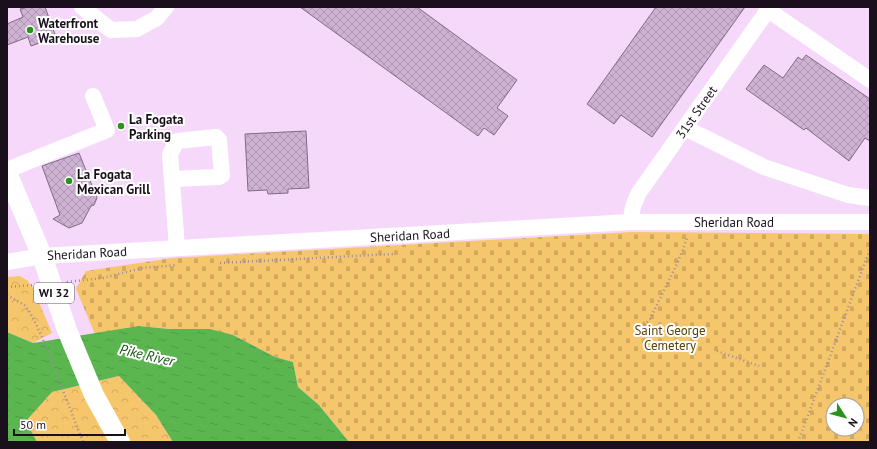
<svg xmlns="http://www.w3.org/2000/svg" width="877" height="449" font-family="'PT Sans',sans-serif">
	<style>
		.cemetery { fill: url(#cemetery-stones); fill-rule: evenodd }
		.park { fill: url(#park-crowns) }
		.water { fill: url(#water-ripples) }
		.building { fill: url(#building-cross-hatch); stroke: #846988 }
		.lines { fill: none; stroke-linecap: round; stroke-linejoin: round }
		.path { stroke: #9f89a2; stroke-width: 2.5; stroke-dasharray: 1 3; stroke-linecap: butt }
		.minor { stroke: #fff; stroke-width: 16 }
		.major { stroke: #fff; stroke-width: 20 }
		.poi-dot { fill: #29941c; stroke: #fff; stroke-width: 1.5 }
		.labels { text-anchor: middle; stroke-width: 4; stroke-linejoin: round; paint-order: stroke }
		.shield { fill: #fff; stroke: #5f5860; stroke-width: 1 }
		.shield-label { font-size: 12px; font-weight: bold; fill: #1a101c }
		.poi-label { font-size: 13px; font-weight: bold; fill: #1a101c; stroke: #fff; text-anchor: start }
		.street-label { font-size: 13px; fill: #1a101c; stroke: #fff }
		.park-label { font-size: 13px; fill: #5c4208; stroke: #fff }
		.water-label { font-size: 14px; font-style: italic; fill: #16530e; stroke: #fff }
	</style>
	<defs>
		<pattern id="cemetery-stones" width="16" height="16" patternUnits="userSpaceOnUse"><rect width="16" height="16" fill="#f6c66c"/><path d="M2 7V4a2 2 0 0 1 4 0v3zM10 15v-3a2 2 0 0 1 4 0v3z" fill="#d2a95d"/></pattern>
		<pattern id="park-crowns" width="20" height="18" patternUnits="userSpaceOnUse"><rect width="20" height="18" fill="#f6c66c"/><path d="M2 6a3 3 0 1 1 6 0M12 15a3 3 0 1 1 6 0" fill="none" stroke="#d2a95d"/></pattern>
		<pattern id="water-ripples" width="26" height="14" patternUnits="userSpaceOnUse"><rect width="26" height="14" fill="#5bb650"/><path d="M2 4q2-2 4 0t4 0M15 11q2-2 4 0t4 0" fill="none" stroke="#4f9b45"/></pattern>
		<pattern id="building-cross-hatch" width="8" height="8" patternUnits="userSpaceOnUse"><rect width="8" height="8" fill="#ceb2d3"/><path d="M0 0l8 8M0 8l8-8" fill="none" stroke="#b098b5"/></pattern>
	</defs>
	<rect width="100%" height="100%" fill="#f6d8fb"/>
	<path class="cemetery" d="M631,232L870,234V442H349L319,405L298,387L293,362L275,357L233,335L139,326L95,334L76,289L86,271L172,258ZM833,405H857V429H833Z"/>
	<path class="park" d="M20,276L28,281L33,288L52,333L33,343L7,332V277Z
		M119,376L156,415L173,442H37L26,421L52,392Z"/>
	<path class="water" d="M139,326L169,329H210L233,335L275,357L293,362L298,387L319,405L349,442H173L156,415L119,376L52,392L26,421L37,442H7V332L33,343Z"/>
	<path class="building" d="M28,7H45L56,37L31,46L28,37L7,45V24L23,17L20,9Z
		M300,7H417L517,80L497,108L508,116L494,135L484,128L478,136Z
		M656,7H745L652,137L621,115L614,124L587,104Z
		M806,55L870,99V141L865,138L849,161L806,128L804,130L746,89L764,65L783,78L798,57L802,60Z
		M306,131L309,188L288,189V193L268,194L267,190L248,191L245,134Z
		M79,153L97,198L94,205L91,206L82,223L69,228L53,219L60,215L42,166Z"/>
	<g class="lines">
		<path class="path" d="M22,7V9
			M220,263L393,254
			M67,282L103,278L142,268L177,265
			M7,287L34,285
			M7,295L26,306L33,318L43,339L83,442
			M636,334L650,319L677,264L688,236
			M717,351L759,366
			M798,442L870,249"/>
		<path class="minor" d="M82,7L111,30L137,29L157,18L166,7
			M768,10L870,80
			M685,128L764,167L848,195L870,198
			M7,170L107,130L93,96
			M172,179L219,177L222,175L219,140L216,137L177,141L170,154L177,248
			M630,222L633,207L638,194L770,7
			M7,262L42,256L630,222H870"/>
		<path class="major" d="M7,173L42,256L67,330L94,395L120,442"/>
	</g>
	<g class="poi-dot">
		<circle cx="30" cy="30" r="4"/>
		<circle cx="121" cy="126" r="4"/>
		<circle cx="69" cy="181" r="4"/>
	</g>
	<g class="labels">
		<rect class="shield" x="34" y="283" width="40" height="20" rx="3"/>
		<g class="shield-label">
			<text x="54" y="297">WI 32</text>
		</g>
		<g class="poi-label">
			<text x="38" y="28">Waterfront<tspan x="38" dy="15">Warehouse</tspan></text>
			<text x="129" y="124">La Fogata<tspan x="129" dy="15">Parking</tspan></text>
			<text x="77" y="179">La Fogata<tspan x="77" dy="15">Mexican Grill</tspan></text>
		</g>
		<g class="street-label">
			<text transform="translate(696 112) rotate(-55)" y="5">31st Street</text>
			<text x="734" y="227">Sheridan Road</text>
			<text transform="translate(410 235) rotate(-3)" y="5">Sheridan Road</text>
			<text transform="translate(87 253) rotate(-3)" y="5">Sheridan Road</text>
		</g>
		<g class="park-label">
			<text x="670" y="335">Saint George<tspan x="670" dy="15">Cemetery</tspan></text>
		</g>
		<g class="water-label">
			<text transform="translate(147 355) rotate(13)" y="5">Pike River</text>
		</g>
	</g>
	<rect width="877" height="449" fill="none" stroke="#1a101c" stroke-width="16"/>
	<g transform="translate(845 417) rotate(126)"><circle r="19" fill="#ffffff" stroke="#a39fa4"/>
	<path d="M0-3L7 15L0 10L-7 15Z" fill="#29941c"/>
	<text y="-6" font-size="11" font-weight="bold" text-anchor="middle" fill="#1a101c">N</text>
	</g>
	<path d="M14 429v6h111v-6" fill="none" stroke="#1a101c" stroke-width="2"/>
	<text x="20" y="429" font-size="12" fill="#1a101c" stroke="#ffffff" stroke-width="3" paint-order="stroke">50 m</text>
</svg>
